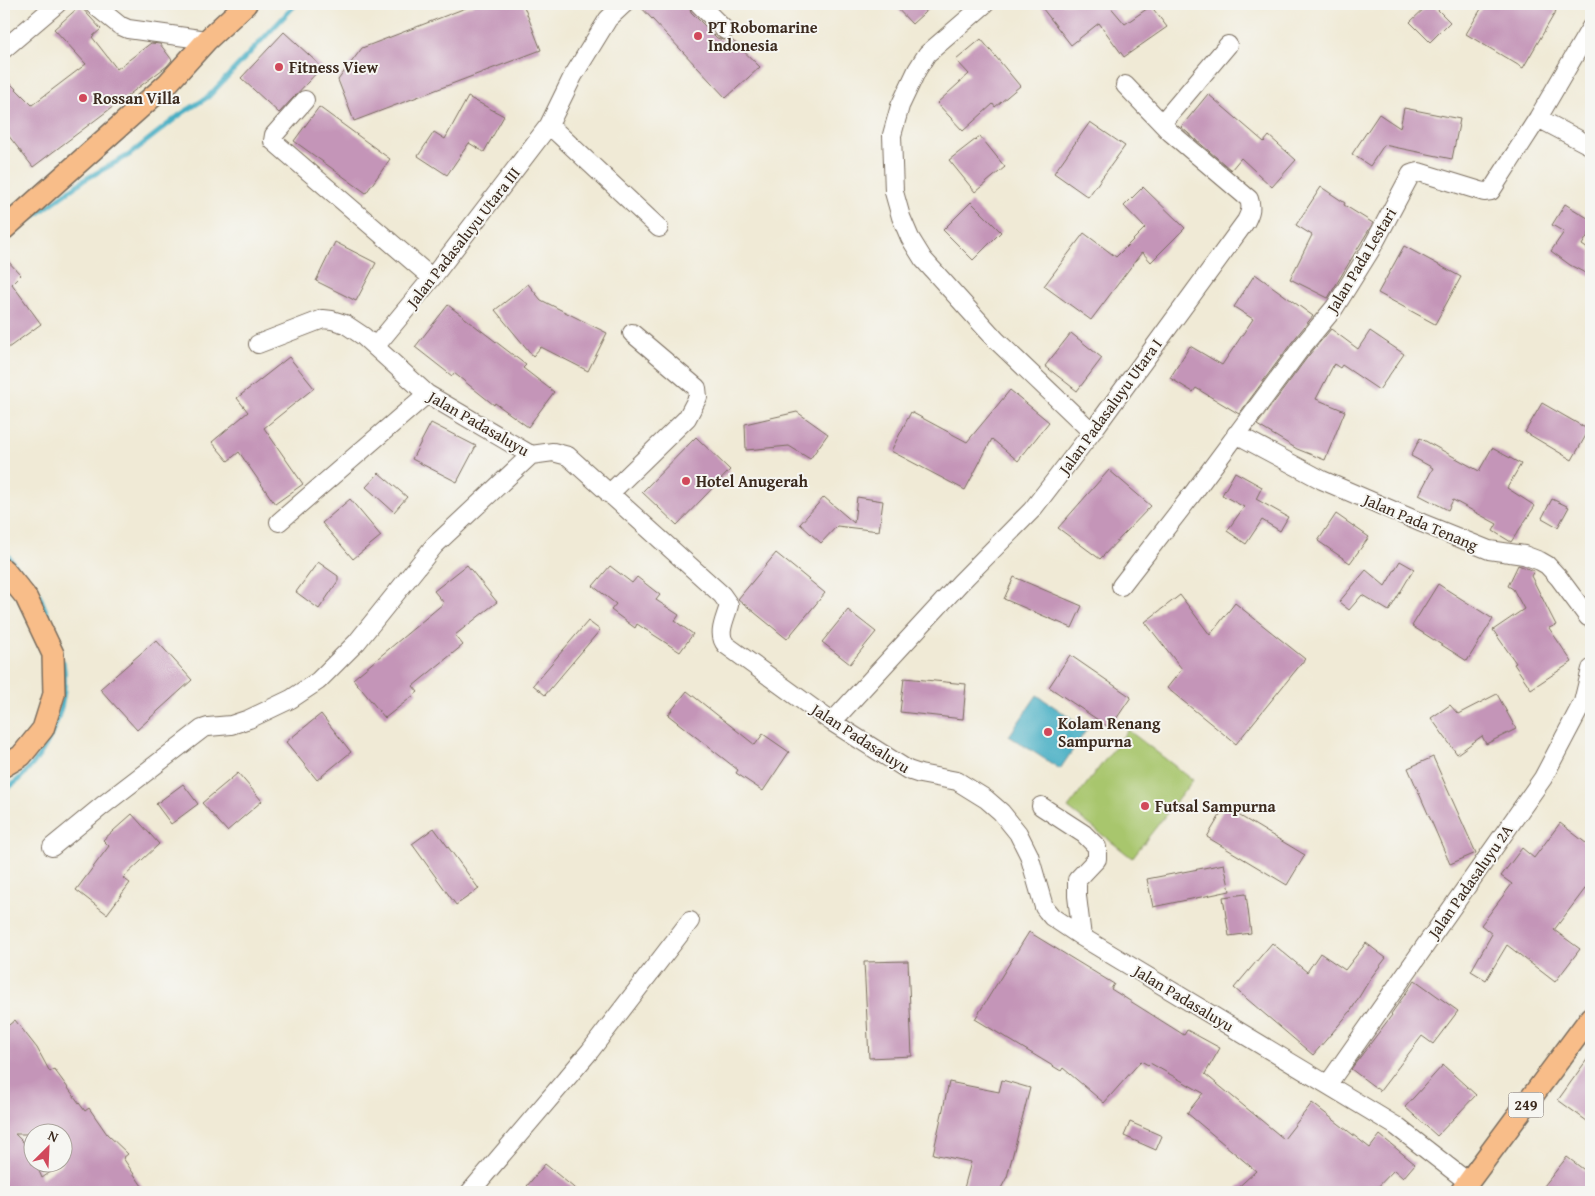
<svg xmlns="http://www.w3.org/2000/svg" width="1595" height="1196" font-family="'Gentium Book Plus',serif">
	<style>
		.green { fill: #a8c66d; stroke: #727846 }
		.water { fill: #46afc4; stroke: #406c71 }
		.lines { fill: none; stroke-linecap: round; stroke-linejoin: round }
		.stream { stroke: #46afc4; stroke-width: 5 }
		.building { fill: #c495b8; fill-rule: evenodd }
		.minor-casing { stroke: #7a6d5e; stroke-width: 20 }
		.major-casing { stroke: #7a6d5e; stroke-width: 24 }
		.minor { stroke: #fff; stroke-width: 18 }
		.major { stroke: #f8bd89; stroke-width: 21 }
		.poi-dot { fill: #d1495b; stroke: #f6f6f2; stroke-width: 2 }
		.labels { text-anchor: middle; stroke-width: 4; stroke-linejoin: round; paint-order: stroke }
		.shield { fill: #f6f6f2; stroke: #73675e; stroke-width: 1 }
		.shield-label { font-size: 15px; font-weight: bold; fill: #3b2a1e }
		.poi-label { font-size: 16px; font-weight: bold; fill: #3b2a1e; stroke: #f6f6f2; text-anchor: start }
		.street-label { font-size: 16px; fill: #3b2a1e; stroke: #f6f6f2 }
	</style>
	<rect width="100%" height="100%" fill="#f6f6f2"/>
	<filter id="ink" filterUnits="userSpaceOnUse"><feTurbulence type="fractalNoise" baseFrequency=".02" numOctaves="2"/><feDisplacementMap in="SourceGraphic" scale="10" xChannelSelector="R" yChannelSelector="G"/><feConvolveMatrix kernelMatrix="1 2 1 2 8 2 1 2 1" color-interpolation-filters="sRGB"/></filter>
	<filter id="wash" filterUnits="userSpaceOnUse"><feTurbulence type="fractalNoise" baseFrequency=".0096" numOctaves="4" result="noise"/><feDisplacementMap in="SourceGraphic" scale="20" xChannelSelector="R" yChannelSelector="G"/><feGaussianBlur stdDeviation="1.12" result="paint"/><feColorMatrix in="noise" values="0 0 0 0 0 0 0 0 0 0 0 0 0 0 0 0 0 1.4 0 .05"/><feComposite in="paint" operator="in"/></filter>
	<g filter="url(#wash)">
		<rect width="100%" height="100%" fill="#f0ead6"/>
		<path class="green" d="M1128,730L1193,780L1132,858L1068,808Z"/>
		<path class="water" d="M1037,695L1087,729L1060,769L1009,736Z"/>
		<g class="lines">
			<path class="stream" d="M32,218L84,180L129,155L181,114L208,97L296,4
				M4,550L15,566L39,594L56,637
				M4,791C44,764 71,709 63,662"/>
		</g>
		<g id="blocks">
			<path class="building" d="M476,4H523L541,50L354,121L338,80L362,48Z
				M638,4H689L691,12L717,38L723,40L731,39L760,67L726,98Z
				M893,4H934L912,24Z
				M1039,4H1108L1125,24L1151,6L1167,27L1124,57L1099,23L1071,45Z
				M1429,4H1432L1450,22L1430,42L1410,22Z
				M1484,4H1544L1556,11L1523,68L1466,34Z
				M80,6L101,29L92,37L117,69L151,43L160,44L172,60L167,66L33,167L4,130V77L32,105L86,64L54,29Z
				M284,32L322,67L279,113L241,78Z
				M981,39L1020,86L995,107L993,104L963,131L937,103L969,74L956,60Z
				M1208,94L1264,142L1269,136L1296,160L1272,187L1241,158L1231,170L1181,127Z
				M468,97L504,116L484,152L469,143L447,175L418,156L434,132L445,139Z
				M319,107L390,159L366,193L294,141Z
				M1404,108L1460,119L1452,159L1384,145L1370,166L1352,154L1379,114L1400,128Z
				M1090,122L1125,146L1088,197L1054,173Z
				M980,136L1005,167L975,192L949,160Z
				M1143,187L1185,228L1151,262L1142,252L1091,320L1044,286L1084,233L1116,257L1145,228L1124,206Z
				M1321,187L1345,203L1344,205L1373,223L1328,298L1290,279L1312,235L1296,225Z
				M971,202L1001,232L973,260L943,230Z
				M1565,204L1591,220V230L1582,245L1591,251V276L1570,265L1551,251L1564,232L1552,225Z
				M335,242L376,263L356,301L316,281Z
				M1404,246L1461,277L1435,324L1378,293Z
				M4,257L21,275L12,284L41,324L4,351Z
				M1255,274L1313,316L1292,342L1239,414L1196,388L1193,392L1170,378L1190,346L1222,365L1253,319L1234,307Z
				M528,284L541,300L607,333L588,371L541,347L533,356L495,310Z
				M448,305L526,365L523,368L554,392L528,427L495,403L494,405L454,373L452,376L415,347Z
				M1331,329L1358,349L1370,331L1404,354L1379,390L1342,365L1340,368L1334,364L1316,399L1345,411L1325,460L1297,449L1257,425L1309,355Z
				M1071,333L1102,358L1077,391L1045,366Z
				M289,357L314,388L264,428L303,484L275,504L239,452L228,461L212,442L248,412L237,398Z
				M1010,390L1049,422L1018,461L992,439L965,490L891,451L911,412L967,442Z
				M1542,403L1589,430L1572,460L1525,432Z
				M797,412L828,434L810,459L789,446L746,450L745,424Z
				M431,423L476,446L457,482L412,459Z
				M696,437L730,470L677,525L642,492Z
				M1420,438L1479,471L1492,448L1521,464L1507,488L1535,506L1511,542L1493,531L1497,524L1453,500L1448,510L1419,495L1433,468L1411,456Z
				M1109,470L1151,506L1100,559L1058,528Z
				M1235,472L1262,487L1256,499L1288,517L1280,531L1262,520L1246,544L1227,531L1244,507L1222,495Z
				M379,473L407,497L394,512L366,487Z
				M824,497L854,523L857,497L883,501L879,531L837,526L821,543L800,524Z
				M350,499L381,536L353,559L322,523Z
				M1552,499L1569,507L1558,527L1542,518Z
				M1336,514L1369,537L1350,563L1318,541Z
				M776,553L825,593L787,639L738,599Z
				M1400,561L1414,569L1389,611L1362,595L1349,610L1339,602L1366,570L1385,586Z
				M318,562L338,576V581L319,609L296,592Z
				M467,565L497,602L455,635L463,645L413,686L418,692L385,718L353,679L444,603L434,591Z
				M1518,565L1534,571L1531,576L1556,625L1549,628L1572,662L1531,689L1514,664L1516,663L1493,630L1524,609L1513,589L1508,586Z
				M610,566L632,583L637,577L660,595L656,600L679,615L675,621L693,634L680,652L637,624L635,628L611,610L616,604L593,586Z
				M1014,577L1082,606L1072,628L1004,599Z
				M1438,584L1493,619L1467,661L1412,626Z
				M1180,595L1210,635L1235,603L1305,659L1236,744L1167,688L1182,669L1145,622Z
				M848,610L876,632L850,664L822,642Z
				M588,621L600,630L545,695L533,685Z
				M156,640L192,680L137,730L100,689Z
				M1070,655L1131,697L1110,728L1049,687Z
				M904,678L966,684L963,719L900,712Z
				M687,691L755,745L763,734L789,752L763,791L736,773L738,770L668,715Z
				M1497,694L1516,729L1486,744L1482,736L1457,754L1431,718L1450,705L1458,714Z
				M321,714L351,752L317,780L286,742Z
				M1433,757L1476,853L1450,864L1408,768Z
				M238,773L262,801L227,831L202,803Z
				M183,784L198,804L171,824L156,804Z
				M1225,807L1305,855L1287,885L1207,837Z
				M132,814L159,844L123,878L130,883L107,914L76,890L109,846L103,840Z
				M1560,823L1591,847V881L1554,930L1580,949L1555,982L1507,945L1486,980L1471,971L1492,934L1481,925L1512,884L1501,876L1522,848L1534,858Z
				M434,828L479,889L456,905L412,844Z
				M1224,864L1230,891L1153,907L1147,879Z
				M1246,894L1251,933L1229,936L1223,897Z
				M1029,932L1114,984L1111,989L1184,1035L1187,1030L1220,1048L1205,1074L1284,1139L1312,1103L1370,1148L1380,1135L1415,1164L1403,1178L1394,1170L1373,1192H1233L1256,1171L1187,1113L1203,1093L1150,1063L1148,1065L1141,1061L1104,1103L1063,1068L1061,1071L975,1019Z
				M1272,943L1307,972L1320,953L1345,970L1366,943L1386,958L1370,979L1350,1012L1313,1055L1234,988Z
				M908,961L912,1056L869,1058L864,962Z
				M1415,980L1458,1011L1433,1044L1422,1036L1380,1091L1351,1069L1392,1015L1391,1014Z
				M15,1020L37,1048L50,1072L54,1069L85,1111L89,1108L107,1134L128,1154L123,1158L146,1192H4V1029ZM15,1134H62V1164L42,1178L36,1164H32V1151Z
				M1591,1054V1124L1558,1100Z
				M1443,1065L1476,1095L1437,1136L1405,1107Z
				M1002,1080L1030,1088L1007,1177L999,1192H963L971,1162L933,1154L949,1082L999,1092Z
				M1130,1122L1162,1136L1156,1150L1124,1136Z
				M1567,1157L1591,1175V1192H1551L1544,1186Z
				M545,1164L579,1192H534L527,1186Z"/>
		</g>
	</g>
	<g filter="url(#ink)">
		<use href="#blocks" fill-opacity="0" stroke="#7a6d5e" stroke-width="1"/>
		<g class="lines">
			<g class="minor-casing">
				<path id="minor" d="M93,4L119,25L128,29L207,40
					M699,4L725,30
					M985,4L927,54L917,70L900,106L892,135L894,192L901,217L910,238L923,259L996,340L1092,432
					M4,49L57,4
					M305,100L274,135L273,141L432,278
					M1538,118L1591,146
					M1162,123L1228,45
					M549,125L659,228
					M258,344L323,319L332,320L345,324L363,336L427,394L531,455L553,452L568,456L722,595L729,605C726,618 716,634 726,645L832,722L908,770L920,774L957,781L986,799L1001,812L1018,833L1029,855L1044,907L1047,911L1052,917L1082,937L1396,1126L1468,1182
					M375,347L432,278L549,125L573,76L608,19L624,4
					M1236,434L1322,480L1422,523L1489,550L1524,555L1540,561L1547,565L1559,578L1588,617H1591
					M609,494L687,418L698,397L697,388L632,333
					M279,522L427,394
					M1121,586L1194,492L1301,348L1335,307L1370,251L1411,174L1419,172L1484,192L1491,191L1538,118L1591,27
					M832,722L960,583L1032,510L1092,432L1246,221C1250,213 1252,208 1249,199L1170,132L1125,85
					M1041,806L1084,834L1097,847V859L1077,880V896L1082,937
					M52,847L102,806L202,729L208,727L231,725L249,719L291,699L318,681L357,642L434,546L531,455
					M1328,1084L1543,778L1583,702L1591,669
					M470,1192L590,1051L690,921"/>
			</g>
			<g class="major-casing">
				<path id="major" d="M4,229L168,83L207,40L246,4
					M4,570L26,597L53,654L54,694L43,729L21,756L4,766
					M1461,1192L1591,1017"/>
			</g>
			<use href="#minor" class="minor"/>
			<use href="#major" class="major"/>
		</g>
	</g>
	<g class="poi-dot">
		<circle cx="698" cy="36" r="5"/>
		<circle cx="279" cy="67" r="5"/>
		<circle cx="83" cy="98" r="5"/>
		<circle cx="686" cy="481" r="5"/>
		<circle cx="1048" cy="732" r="5"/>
		<circle cx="1145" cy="806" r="5"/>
	</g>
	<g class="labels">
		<rect class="shield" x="1508.5" y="1092.5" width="35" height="25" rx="4"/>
		<g class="shield-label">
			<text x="1526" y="1110">249</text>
		</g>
		<g class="poi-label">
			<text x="708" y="33">PT Robomarine<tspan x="708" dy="18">Indonesia</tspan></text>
			<text x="289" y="73">Fitness View</text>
			<text x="93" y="104">Rossan Villa</text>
			<text x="696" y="487">Hotel Anugerah</text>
			<text x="1058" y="729">Kolam Renang<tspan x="1058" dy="18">Sampurna</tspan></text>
			<text x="1155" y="812">Futsal Sampurna</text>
		</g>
		<g class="street-label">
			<text transform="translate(463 237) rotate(-52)" y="6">Jalan Padasaluyu Utara III</text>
			<text transform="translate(1361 260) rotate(-59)" y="6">Jalan Pada Lestari</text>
			<text transform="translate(1110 406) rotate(-54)" y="6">Jalan Padasaluyu Utara I</text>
			<text transform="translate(479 423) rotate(30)" y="6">Jalan Padasaluyu</text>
			<text transform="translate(1421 522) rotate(23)" y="6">Jalan Pada Tenang</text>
			<text transform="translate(861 738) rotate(33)" y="6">Jalan Padasaluyu</text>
			<text transform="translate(1470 881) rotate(-55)" y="6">Jalan Padasaluyu 2A</text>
			<text transform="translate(1184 998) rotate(31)" y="6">Jalan Padasaluyu</text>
		</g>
	</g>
	<rect width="1595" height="1196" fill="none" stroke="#f6f6f2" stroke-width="20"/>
	<g transform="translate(48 1148) rotate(24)"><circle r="24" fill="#f6f6f2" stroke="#aba49d"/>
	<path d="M0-4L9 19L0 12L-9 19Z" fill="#d1495b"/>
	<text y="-8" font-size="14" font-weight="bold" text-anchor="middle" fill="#3b2a1e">N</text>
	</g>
</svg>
